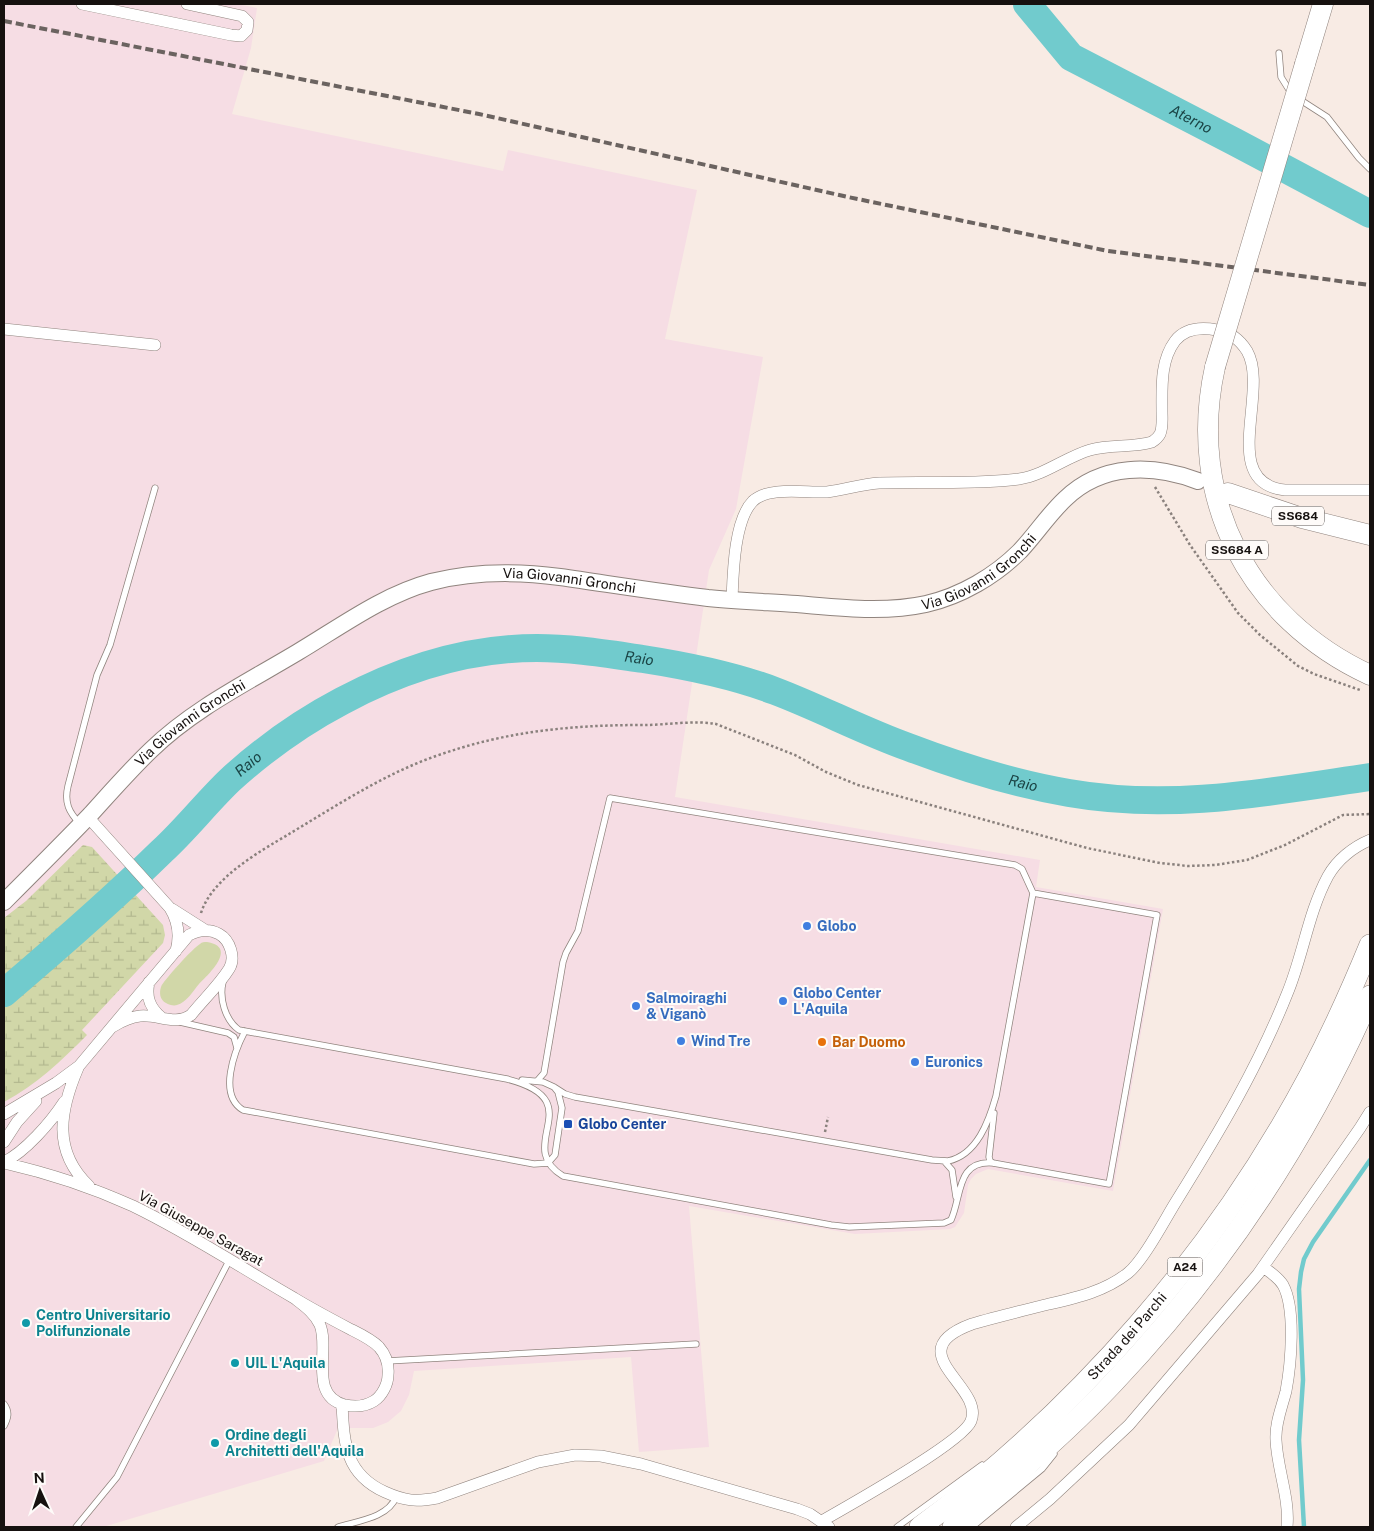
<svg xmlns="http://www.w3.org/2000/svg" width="1374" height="1531" font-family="'Public Sans',sans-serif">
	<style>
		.industrial { fill: #f6dde4 }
		.green { fill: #d1d7a8 }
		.wetland { fill: url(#wetland-marsh) }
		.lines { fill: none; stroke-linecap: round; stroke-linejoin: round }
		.stream { stroke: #71cbcd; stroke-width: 4.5 }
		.river { stroke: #71cbcd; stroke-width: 28 }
		.service-casing { stroke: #90847e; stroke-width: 7 }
		.minor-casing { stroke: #90847e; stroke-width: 12 }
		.secondary-casing { stroke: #90847e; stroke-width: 18 }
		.trunk-casing { stroke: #90847e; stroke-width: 21 }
		.motorway-casing { stroke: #90847e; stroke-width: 22 }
		.path { stroke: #8a817d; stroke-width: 2.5; stroke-dasharray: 2.5 2.5; stroke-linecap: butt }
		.service { stroke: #fff; stroke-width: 5.5 }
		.minor { stroke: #fff; stroke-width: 11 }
		.secondary { stroke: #fff; stroke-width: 16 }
		.trunk { stroke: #fff; stroke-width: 20 }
		.motorway { stroke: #fff; stroke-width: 21 }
		.rail { stroke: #6b6360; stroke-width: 4; stroke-dasharray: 8 4; stroke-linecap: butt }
		.trunk-bridge-casing { stroke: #90847e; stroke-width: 21; stroke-linecap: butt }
		.trunk-bridge { stroke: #fff; stroke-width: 20 }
		.shop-dot { fill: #3f7fe0; stroke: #fefbf9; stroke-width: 2 }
		.food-dot { fill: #e8710a; stroke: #fefbf9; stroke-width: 2 }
		.transit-dot { fill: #1a4fb4; stroke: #fefbf9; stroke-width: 2 }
		.culture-dot { fill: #0f9aa8; stroke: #fefbf9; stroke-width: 2 }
		.labels { text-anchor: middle; stroke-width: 4; stroke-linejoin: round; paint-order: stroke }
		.shield { fill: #fefbf9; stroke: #5c5755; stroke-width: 1 }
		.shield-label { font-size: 12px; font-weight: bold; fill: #16110f }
		.street-label { font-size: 14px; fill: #16110f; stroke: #fefbf9 }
		.shop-label { font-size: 14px; font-weight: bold; fill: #366cbe; stroke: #fefbf9; text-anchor: start }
		.food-label { font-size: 14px; font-weight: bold; fill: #c56008; stroke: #fefbf9; text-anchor: start }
		.transit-label { font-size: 14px; font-weight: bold; fill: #164399; stroke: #fefbf9; text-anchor: start }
		.culture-label { font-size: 14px; font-weight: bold; fill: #0d838f; stroke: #fefbf9; text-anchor: start }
		.water-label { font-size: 15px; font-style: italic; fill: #1b4546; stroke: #fefbf9 }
	</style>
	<defs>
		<pattern id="wetland-marsh" width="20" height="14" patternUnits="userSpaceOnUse" patternTransform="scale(1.25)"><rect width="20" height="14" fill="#d1d7a8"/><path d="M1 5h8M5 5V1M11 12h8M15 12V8" fill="none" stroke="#b3b88f"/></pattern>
	</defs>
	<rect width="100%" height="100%" fill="#f8ebe4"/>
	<path class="industrial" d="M4,4H237L257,8L251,48L232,114L503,171L508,150L697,190L665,339L763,357L736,509L709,570L675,797L1040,860L1036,887L1163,909L1113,1191L988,1169L976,1174L971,1179L968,1185L964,1213L955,1227L950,1229L855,1234L689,1206L709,1447L639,1452L631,1357L414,1371L409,1395L401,1411L388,1422L373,1428H338L324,1461L103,1527H4Z"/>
	<path class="green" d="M207,942C238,947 209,974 199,984C193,991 186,1003 177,1005C174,1006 169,1005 166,1003C160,1000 159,993 161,987C163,981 194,947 200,944C202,942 204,942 207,942Z"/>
	<path class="wetland" d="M83,845L92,847L163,925L165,935L163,943L82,1030L87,1035C61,1061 36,1085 4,1102V918L26,901Z"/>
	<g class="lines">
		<path class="stream" d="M1304,1527L1299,1440L1303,1380L1299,1289L1301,1272L1304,1259L1313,1242L1370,1160"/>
		<g class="river">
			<path id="s1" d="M1027,4L1071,57L1235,142L1370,214"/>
			<path id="s2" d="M4,993C58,947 111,901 162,851C186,829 206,803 230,780C263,750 302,722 342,701C402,669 468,648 537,648C573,648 608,654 643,659C688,666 733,675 775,691C820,708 863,731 908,747C958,766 1016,784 1069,793C1172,811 1268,792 1370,777"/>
		</g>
		<g class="service-casing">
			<path id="service" d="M1279,53L1281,77L1291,93
				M1299,99L1327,117L1359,158L1370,169
				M80,824C69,812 64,803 68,786L97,675L110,645L155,488
				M223,982C219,998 225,1020 239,1030L507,1079C593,1101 512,1145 563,1176L831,1225L849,1227L944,1223L951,1220C962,1196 956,1160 993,1163L1109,1184L1157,915L1033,893L996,1096C989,1121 977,1155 948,1161C943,1161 937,1160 932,1160L575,1097L565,1094L554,1087
				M180,1022L228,1033L234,1037L237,1048
				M245,1031C234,1052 218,1095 243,1110L534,1164L548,1163L555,1155L562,1108L558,1092L554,1087L543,1082L522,1080
				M537,1081L544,1073L563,962L566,953L578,931L610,798L1015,865L1022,869L1033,893
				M944,1161L952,1170L956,1197
				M993,1163L990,1161L989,1157L994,1113
				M387,1361L696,1344
				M4,1404C10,1412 8,1418 4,1426
				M76,1527L117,1477L230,1259
				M338,1527C357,1521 388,1518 396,1497
				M897,1527L982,1465
				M972,1527L1042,1469L1054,1454"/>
		</g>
		<g class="minor-casing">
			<path id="minor" d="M82,4L231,35L241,36L247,30L248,22L242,16L187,4
				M4,329L155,345
				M732,600C733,574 734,520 753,501C769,486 806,493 827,492C845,490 861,484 879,483C926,481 973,485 1019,479C1045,475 1066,457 1090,450C1111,444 1132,448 1152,442C1155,440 1158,438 1160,434C1163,427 1162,419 1162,412C1162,388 1160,361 1175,341C1185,328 1201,327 1217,330C1230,332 1240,340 1247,351C1270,391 1218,483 1285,490H1370
				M88,817L170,908C178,921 180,936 176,951
				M172,909L205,930
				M149,982C146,996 149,1007 161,1017
				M78,1068C60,1110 52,1151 89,1186
				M4,1114L56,1083L79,1066L189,935C199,930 210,929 219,934C230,940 236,958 229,969C219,985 203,1000 191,1015C175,1026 158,1014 140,1016C131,1017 122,1021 114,1026
				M4,1142L17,1122L36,1101
				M4,1162C25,1152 51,1122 64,1102
				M4,1163C48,1173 91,1187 133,1206C189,1233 240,1267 294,1298C312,1309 331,1319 350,1329C360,1334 371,1339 379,1347C386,1355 389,1365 388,1375C388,1384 382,1396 374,1401C366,1406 355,1407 345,1405C308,1396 330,1349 320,1325C315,1313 303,1305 294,1298
				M1263,1267C1270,1272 1278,1277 1283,1285C1296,1309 1291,1364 1286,1391C1282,1407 1275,1423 1276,1440C1277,1468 1290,1499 1287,1527
				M342,1404C344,1443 345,1474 385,1492C405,1501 416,1502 437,1498L538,1462L575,1455L601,1456L641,1464L797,1509L810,1514L829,1527
				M822,1521C848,1506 963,1442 971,1421C985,1386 896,1352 972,1324C996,1317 1021,1311 1045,1305C1075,1298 1104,1292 1128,1273C1144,1260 1165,1219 1177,1200C1218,1134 1258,1067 1287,994C1303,956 1308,913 1328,876C1337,860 1353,847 1370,840
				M1016,1527L1050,1499L1129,1425L1258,1274L1360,1128L1370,1112"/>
		</g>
		<g class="secondary-casing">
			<g id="secondary">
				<path id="s3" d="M4,902C33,873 62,844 90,815C110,793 130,770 151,750C193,709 248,682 298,652C340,627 383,595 431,582C474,571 516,571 560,577C609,584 659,592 708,598C738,601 767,602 797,604C839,608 885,613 926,604C961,596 995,576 1020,551C1036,534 1048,515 1065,499C1102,463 1153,464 1198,481"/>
			</g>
		</g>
		<g class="trunk-casing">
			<path id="trunk" d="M1305,64L1323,4
				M1215,367C1186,499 1249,619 1370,675
				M1228,493L1302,518L1370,535"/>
		</g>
		<g class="motorway-casing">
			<g id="motorway">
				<path id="s4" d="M920,1527C1080,1408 1216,1252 1310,1075C1332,1033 1352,989 1370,945"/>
				<path d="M953,1527C1009,1482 1064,1435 1113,1383C1220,1270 1308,1138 1370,996"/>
			</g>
		</g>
		<path class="path" d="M1155,487L1190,545L1238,613L1260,635L1298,666L1314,674L1360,690
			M201,913C212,878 259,852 289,834C336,806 384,774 436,756C506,731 571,725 644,725C666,725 695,720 716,724L795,755L826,772L858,785L1087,848L1160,863L1188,866L1215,865L1247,860L1285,845L1343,815L1370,814
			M825,1132L828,1117"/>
		<use href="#service" class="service"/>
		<use href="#minor" class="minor"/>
		<use href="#secondary" class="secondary"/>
		<use href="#trunk" class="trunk"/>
		<use href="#motorway" class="motorway"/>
		<path class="rail" d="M4,21L479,114L848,197L1108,251L1370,285"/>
		<g class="trunk-bridge-casing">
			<path id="trunk-bridge" d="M1215,367L1305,64"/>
		</g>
		<use href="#trunk-bridge" class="trunk-bridge"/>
	</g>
	<g class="shop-dot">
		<circle cx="807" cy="926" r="5"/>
		<circle cx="783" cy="1001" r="5"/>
		<circle cx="636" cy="1006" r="5"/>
		<circle cx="681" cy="1041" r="5"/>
		<circle cx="915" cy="1062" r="5"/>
	</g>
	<circle class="food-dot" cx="822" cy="1042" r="5"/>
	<rect class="transit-dot" x="563" y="1119" width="10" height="10" rx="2.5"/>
	<g class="culture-dot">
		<circle cx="26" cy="1323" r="5"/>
		<circle cx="235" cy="1363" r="5"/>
		<circle cx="215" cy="1443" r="5"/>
	</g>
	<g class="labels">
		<g class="shield">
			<rect x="1272" y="506.5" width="52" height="19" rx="4"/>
			<rect x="1206" y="540.5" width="62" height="19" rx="4"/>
			<rect x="1167.5" y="1257.5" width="35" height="19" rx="4"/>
		</g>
		<g class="shield-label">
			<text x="1298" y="520">SS684</text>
			<text x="1237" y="554">SS684 A</text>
			<text x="1185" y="1271">A24</text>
		</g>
		<g class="street-label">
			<text dy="5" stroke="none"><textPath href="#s3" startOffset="1100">Via Giovanni Gronchi</textPath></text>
			<text dy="5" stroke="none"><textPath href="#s3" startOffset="679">Via Giovanni Gronchi</textPath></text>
			<text dy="5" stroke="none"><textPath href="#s3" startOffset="259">Via Giovanni Gronchi</textPath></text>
			<text transform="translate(201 1228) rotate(29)" y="5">Via Giuseppe Saragat</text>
			<text dy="5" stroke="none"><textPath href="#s4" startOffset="282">Strada dei Parchi</textPath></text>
		</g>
		<g class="shop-label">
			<text x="817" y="931">Globo</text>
			<text x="793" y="998">Globo Center<tspan x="793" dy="16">L'Aquila</tspan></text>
			<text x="646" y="1003">Salmoiraghi<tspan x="646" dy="16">&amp; Viganò</tspan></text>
			<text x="691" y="1046">Wind Tre</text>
			<text x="925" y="1067">Euronics</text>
		</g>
		<g class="food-label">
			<text x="832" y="1047">Bar Duomo</text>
		</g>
		<g class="transit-label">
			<text x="578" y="1129">Globo Center</text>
		</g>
		<g class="culture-label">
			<text x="36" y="1320">Centro Universitario<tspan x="36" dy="16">Polifunzionale</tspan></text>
			<text x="245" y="1368">UIL L'Aquila</text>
			<text x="225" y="1440">Ordine degli<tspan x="225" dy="16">Architetti dell'Aquila</tspan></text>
		</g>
		<g class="water-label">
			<text dy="5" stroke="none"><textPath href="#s1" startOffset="204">Aterno</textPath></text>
			<text dy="5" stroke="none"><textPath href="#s2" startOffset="755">Raio</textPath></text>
			<text dy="5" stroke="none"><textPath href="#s2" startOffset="335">Raio</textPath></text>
			<text dy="5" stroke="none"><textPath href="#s2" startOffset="1160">Raio</textPath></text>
		</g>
	</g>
	<rect width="1374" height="1531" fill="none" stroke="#16110f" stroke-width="10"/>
	<g transform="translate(40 1491) rotate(357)" stroke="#fefbf9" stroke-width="4" paint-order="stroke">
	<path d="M0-4L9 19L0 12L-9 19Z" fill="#16110f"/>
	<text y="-8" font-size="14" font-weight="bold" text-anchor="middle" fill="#16110f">N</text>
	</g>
</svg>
